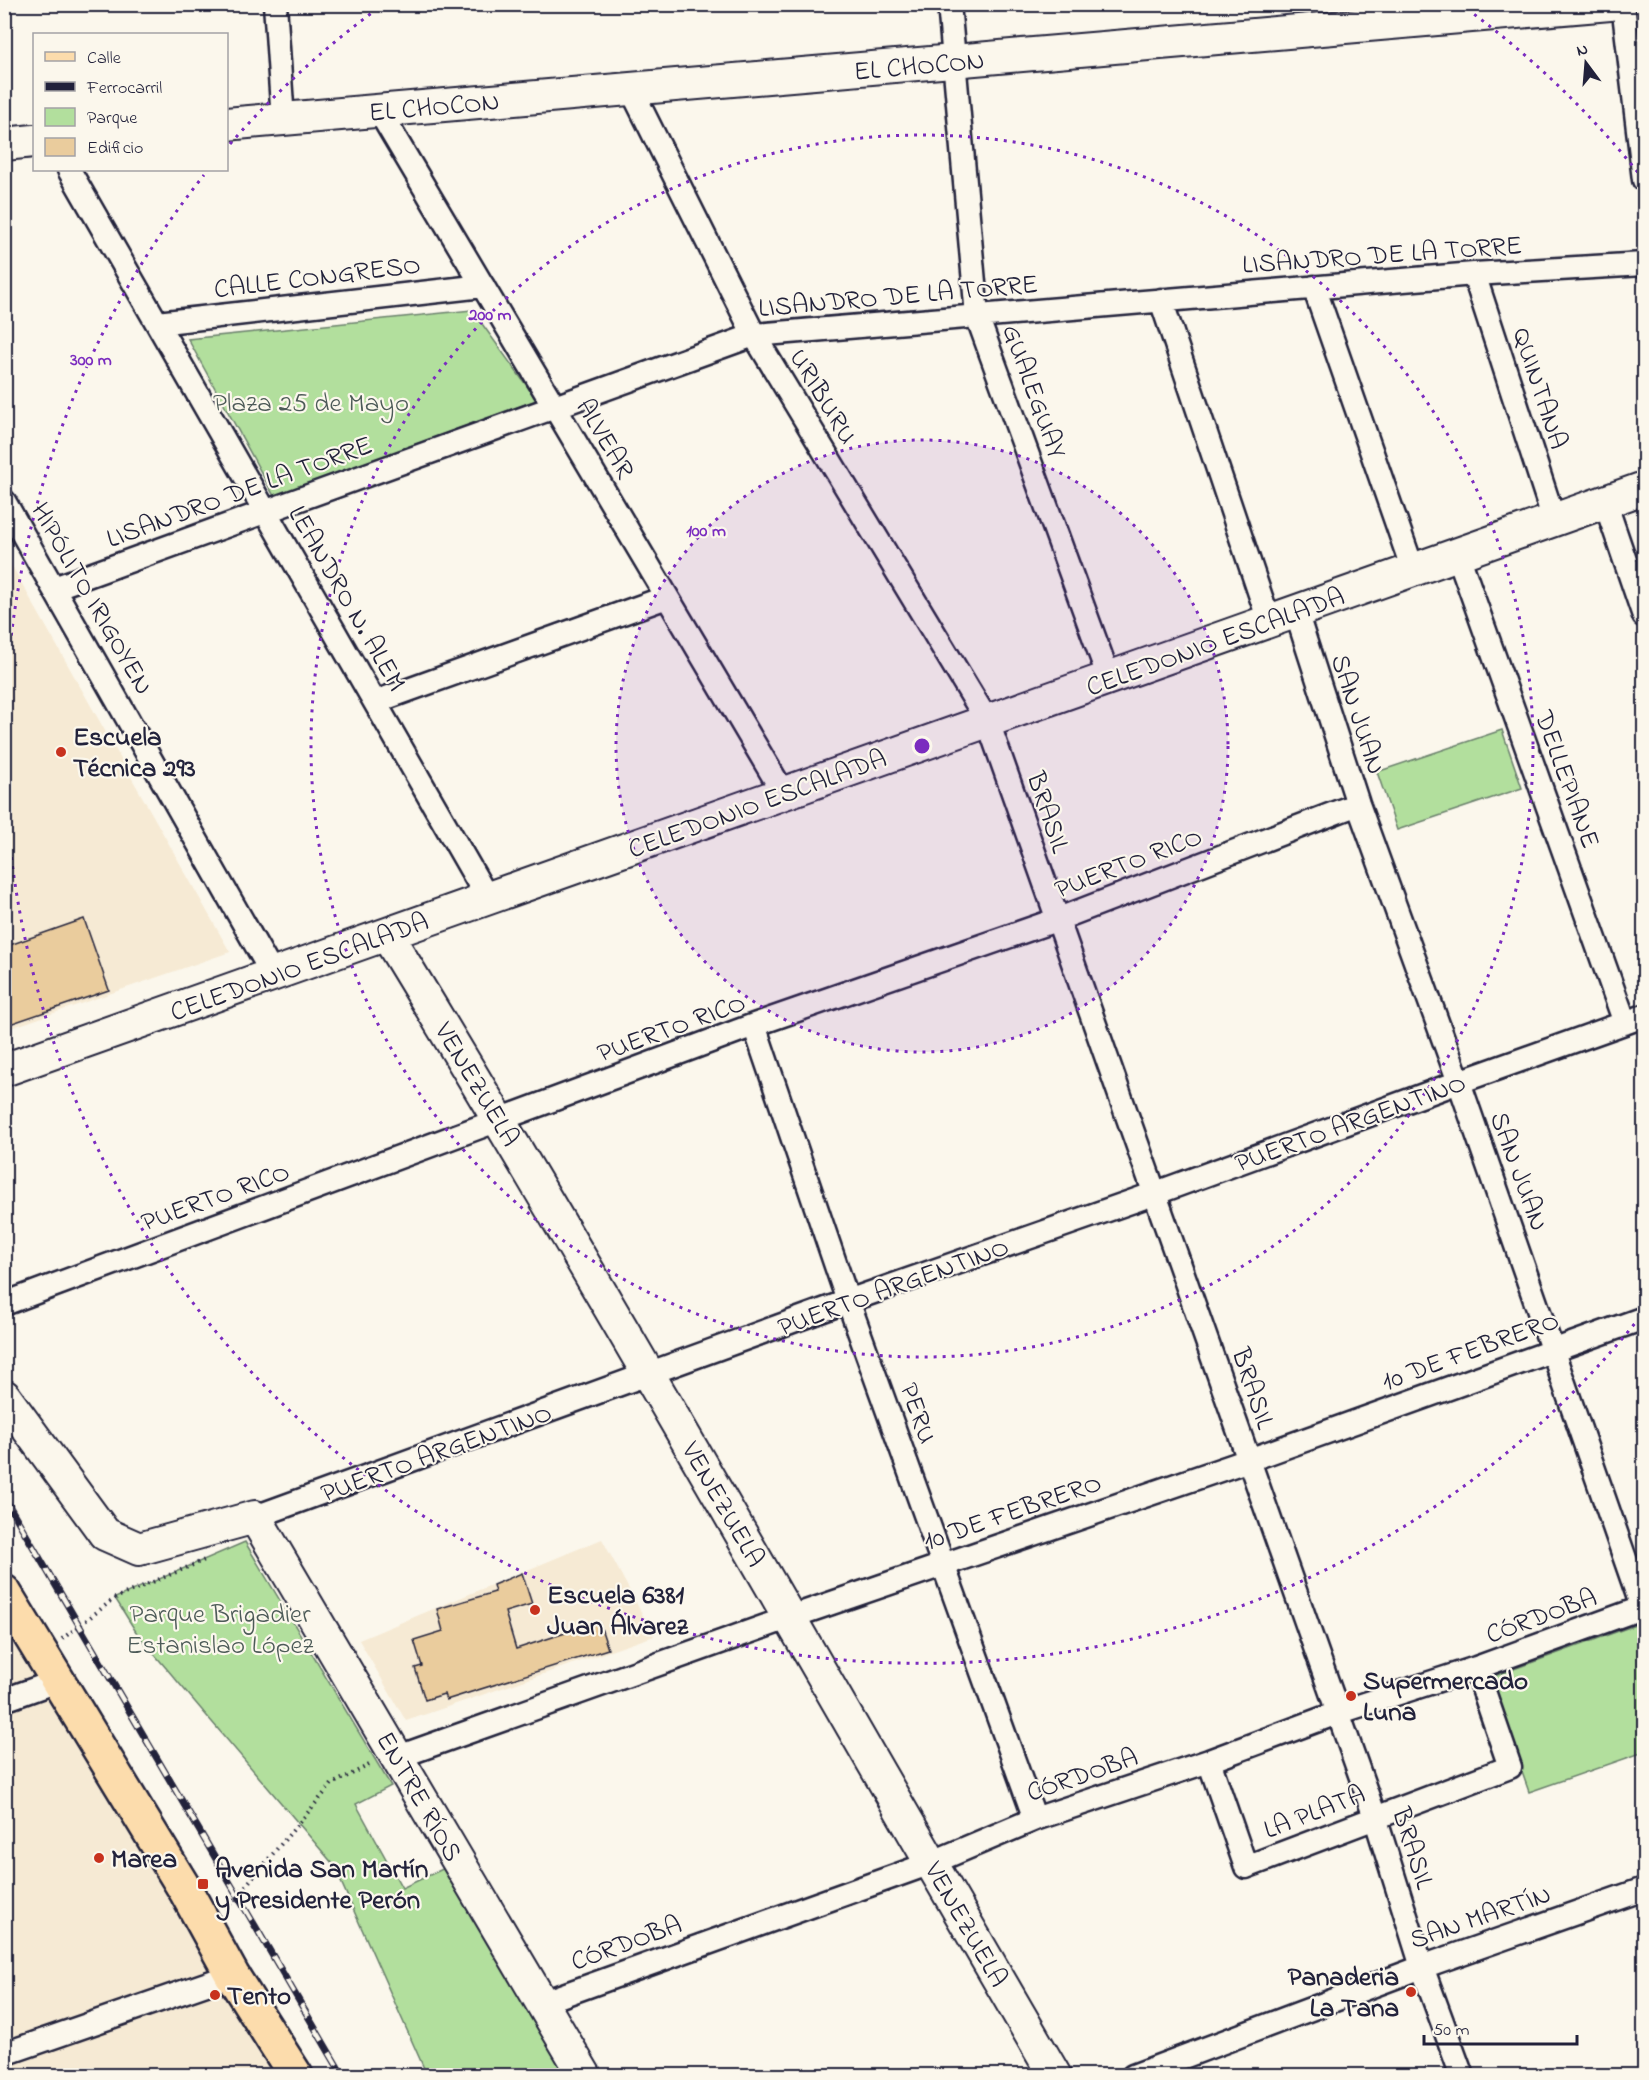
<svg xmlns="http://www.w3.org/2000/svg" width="1649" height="2080" font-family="'Indie Flower',sans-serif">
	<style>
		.built { fill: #f6ead4 }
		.green { fill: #b2df9d; stroke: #6a806c; stroke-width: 1.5 }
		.building { fill: #eacc9d; stroke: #22223b; stroke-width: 1.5 }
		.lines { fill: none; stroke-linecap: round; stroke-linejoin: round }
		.street-casing { stroke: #22223b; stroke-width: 27 }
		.secondary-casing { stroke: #22223b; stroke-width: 36 }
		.primary-casing { stroke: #22223b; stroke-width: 38 }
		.path { stroke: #22223b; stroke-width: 4; stroke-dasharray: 1.5 4.5; stroke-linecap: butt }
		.street { stroke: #fbf7ec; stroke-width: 22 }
		.secondary { stroke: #fbf7ec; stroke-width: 32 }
		.primary { stroke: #fcdcac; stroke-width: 33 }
		.rail-casing { stroke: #22223b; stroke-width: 7 }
		.rail { stroke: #fbf7ec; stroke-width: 4.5; stroke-dasharray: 14; stroke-linecap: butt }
		.ring { fill: none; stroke: #7b2cbf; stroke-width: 3; stroke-dasharray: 3 6 }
		.poi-dot { fill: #c8321e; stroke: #fbf7ec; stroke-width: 2 }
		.labels { text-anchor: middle; stroke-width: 4.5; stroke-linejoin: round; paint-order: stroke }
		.street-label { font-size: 27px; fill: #22223b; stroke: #fbf7ec }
		.park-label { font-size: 27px; fill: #4d5b58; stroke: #fbf7ec }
		.poi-label { font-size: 27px; font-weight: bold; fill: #22223b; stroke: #fbf7ec; text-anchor: start }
		.centre { fill: #7b2cbf; stroke: #fbf7ec; stroke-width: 3 }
		.ring-label { font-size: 18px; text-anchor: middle; font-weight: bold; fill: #7b2cbf; stroke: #fbf7ec; stroke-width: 4.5; stroke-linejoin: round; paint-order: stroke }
	</style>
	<rect width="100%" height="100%" fill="#fbf7ec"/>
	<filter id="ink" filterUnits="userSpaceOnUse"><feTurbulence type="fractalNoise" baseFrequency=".0167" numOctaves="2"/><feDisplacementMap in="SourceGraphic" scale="12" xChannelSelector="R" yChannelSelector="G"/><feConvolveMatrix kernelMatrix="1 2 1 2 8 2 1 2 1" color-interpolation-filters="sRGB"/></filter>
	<g filter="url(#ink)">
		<path class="built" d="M4,552L230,952L5,1030H4Z
			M602,1539L654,1636L406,1721L359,1640Z
			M5,1589L291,2075H5Z"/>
		<path class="green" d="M472,310L537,400L274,496L188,339Z
			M1502,730L1522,788L1397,830L1377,772Z
			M245,1542L391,1786L356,1804L402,1888L449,1866L569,2075H427L333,1864L138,1635L115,1598Z
			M1638,1624L1644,1641V1752L1529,1792L1489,1678Z"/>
		<path class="building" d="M84,919L109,990L4,1026V947Z
			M522,1573L532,1604L505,1612L516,1649L599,1622L608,1649L446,1700L444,1694L425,1700L415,1668L422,1666L414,1640L443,1631L437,1609L495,1592L493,1585Z"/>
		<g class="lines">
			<g class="street-casing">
				<path id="street" d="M275,4L283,120
					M949,4L977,316L1109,678
					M1623,4L1644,180
					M631,89L754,335L988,722L1375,1817L1422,1967L1462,2076
					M379,111L784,794
					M69,170L488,899
					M1474,274L1554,520
					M1314,287L1413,570
					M1161,300L1269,621
					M157,323L483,286
					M4,501L273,975
					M1605,502L1644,616
					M1458,555L1625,1023
					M54,588L754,335L1474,274L1644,264
					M1296,612L1358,804L1459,1082L1644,1613
					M375,702L667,597
					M754,1025L848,1301L1035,1819
					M4,1304L754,1025L1056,920L1358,804
					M255,1517L848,1301L1156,1193L1459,1082L1644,1016
					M4,1700L57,1681
					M398,1757L788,1618L1249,1460L1644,1318
					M1209,1761L1246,1867L1510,1767L1476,1668
					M541,2003L931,1863L1035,1819L1209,1761L1337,1713L1476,1668L1644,1607
					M4,2054L232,1975
					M1133,2076L1422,1967L1644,1889"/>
			</g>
			<g class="secondary-casing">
				<path id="secondary" d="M226,124L1610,4
					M4,144L34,141
					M387,935C617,1311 832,1695 1055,2076
					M4,1070L1644,488
					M4,1396L105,1534L139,1549L255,1517L585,2076"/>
			</g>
			<g class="primary-casing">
				<path id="primary" d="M4,1592L187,1893L232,1975L296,2076"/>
			</g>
			<path class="path" d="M62,1639L115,1598L207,1559
				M226,1909L332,1784L371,1764"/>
			<use href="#street" class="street"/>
			<use href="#secondary" class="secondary"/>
			<use href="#primary" class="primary"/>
			<g class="rail-casing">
				<path id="rail" d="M4,1497L343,2076"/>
			</g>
			<use href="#rail" class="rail"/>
		</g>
	</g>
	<circle cx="922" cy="746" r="306" fill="#7b2cbf" fill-opacity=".12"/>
	<g class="ring">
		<circle cx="922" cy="746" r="306"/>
		<circle cx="922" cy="746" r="611"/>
		<path d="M1640 1317A917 917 0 1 1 204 175M230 144A917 917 0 0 1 377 9M1467 9A917 917 0 0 1 1640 175"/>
	</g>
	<g class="poi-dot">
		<circle cx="61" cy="752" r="6"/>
		<circle cx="535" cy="1610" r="6"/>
		<circle cx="1351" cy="1696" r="6"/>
		<circle cx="99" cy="1858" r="6"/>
		<rect x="197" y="1878" width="12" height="12" rx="3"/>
		<circle cx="1411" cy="1992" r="6"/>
		<circle cx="215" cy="1995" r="6"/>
	</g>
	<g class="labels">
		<g class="street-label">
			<text transform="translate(919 65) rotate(-5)" y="9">EL CHOCON</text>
			<text transform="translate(434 106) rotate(-5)" y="9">EL CHOCON</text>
			<text transform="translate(1382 254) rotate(-4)" y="9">LISANDRO DE LA TORRE</text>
			<text transform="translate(317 276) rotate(-7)" y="9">CALLE CONGRESO</text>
			<text transform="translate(898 295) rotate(-5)" y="9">LISANDRO DE LA TORRE</text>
			<text transform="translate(1541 388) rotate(72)" y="9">QUINTANA</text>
			<text transform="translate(1035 391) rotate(70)" y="9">GUALEGUAY</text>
			<text transform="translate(824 396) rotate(59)" y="9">URIBURU</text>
			<text transform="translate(606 438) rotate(59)" y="9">ALVEAR</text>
			<text transform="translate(239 491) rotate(-20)" y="9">LISANDRO DE LA TORRE</text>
			<text transform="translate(93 598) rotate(60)" y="9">HIPÓLITO IRIGOYEN</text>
			<text transform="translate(348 598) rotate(60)" y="9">LEANDRO N. ALEM</text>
			<text transform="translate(1215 641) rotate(-20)" y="9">CELEDONIO ESCALADA</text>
			<text transform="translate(1359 714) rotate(72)" y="9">SAN JUAN</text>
			<text transform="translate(1568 779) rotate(70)" y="9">DELLEPIANE</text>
			<text transform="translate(757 803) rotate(-20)" y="9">CELEDONIO ESCALADA</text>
			<text transform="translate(1049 812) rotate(71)" y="9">BRASIL</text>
			<text transform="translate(1128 862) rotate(-21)" y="9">PUERTO RICO</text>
			<text transform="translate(299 966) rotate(-20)" y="9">CELEDONIO ESCALADA</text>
			<text transform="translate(671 1027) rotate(-20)" y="9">PUERTO RICO</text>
			<text transform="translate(478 1084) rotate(59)" y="9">VENEZUELA</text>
			<text transform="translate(1350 1122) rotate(-20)" y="9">PUERTO ARGENTINO</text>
			<text transform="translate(1520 1171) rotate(70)" y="9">SAN JUAN</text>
			<text transform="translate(215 1196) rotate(-20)" y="9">PUERTO RICO</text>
			<text transform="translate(893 1286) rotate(-20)" y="9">PUERTO ARGENTINO</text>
			<text transform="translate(1470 1350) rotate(-20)" y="9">10 DE FEBRERO</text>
			<text transform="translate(1254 1388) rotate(71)" y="9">BRASIL</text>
			<text transform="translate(919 1413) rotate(70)" y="9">PERU</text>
			<text transform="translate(436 1452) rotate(-20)" y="9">PUERTO ARGENTINO</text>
			<text transform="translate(724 1504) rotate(60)" y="9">VENEZUELA</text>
			<text transform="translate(1012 1511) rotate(-19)" y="9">10 DE FEBRERO</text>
			<text transform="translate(1541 1615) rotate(-20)" y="9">CÓRDOBA</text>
			<text transform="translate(1082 1774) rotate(-19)" y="9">CÓRDOBA</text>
			<text transform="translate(420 1796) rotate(60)" y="9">ENTRE RÍOS</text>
			<text transform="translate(1314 1811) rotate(-21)" y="9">LA PLATA</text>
			<text transform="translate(1414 1848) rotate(72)" y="9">BRASIL</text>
			<text transform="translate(1480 1916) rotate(-19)" y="9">SAN MARTÍN</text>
			<text transform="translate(967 1924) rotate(60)" y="9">VENEZUELA</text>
			<text transform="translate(626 1942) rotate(-20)" y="9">CÓRDOBA</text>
		</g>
		<g class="park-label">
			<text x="311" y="411">Plaza 25 de Mayo</text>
			<text x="220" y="1622">Parque Brigadier<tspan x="220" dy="31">Estanislao López</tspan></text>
		</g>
		<g class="poi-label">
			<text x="73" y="745">Escuela<tspan x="73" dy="31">Técnica 293</tspan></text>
			<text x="547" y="1603">Escuela 6381<tspan x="547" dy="31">Juan Álvarez</tspan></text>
			<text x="1363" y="1689">Supermercado<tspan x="1363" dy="31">Luna</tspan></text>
			<text x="111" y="1867">Marea</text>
			<text x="215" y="1877">Avenida San Martín<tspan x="215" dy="31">y Presidente Perón</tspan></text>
			<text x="1399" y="1985" text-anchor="end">Panaderia<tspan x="1399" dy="31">La Tana</tspan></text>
			<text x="227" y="2004">Tento</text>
		</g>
	</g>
	<circle cx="922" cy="746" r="9" class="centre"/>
	<g class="ring-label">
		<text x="490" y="320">200 m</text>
		<text x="91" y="365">300 m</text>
		<text x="706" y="536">100 m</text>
	</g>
	<rect width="1649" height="2080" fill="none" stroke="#fbf7ec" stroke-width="24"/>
	<rect x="12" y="12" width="1625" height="2056" fill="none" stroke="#22223b" stroke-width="2" filter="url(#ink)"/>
	<rect x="33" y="33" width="195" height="138" fill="#fbf7ec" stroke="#a4a2a5" stroke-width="1.5"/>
	<rect x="45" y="52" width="30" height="9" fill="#fcdcac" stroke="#a4a2a5" stroke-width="1.5"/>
	<text x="87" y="63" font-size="18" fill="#22223b">Calle</text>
	<rect x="45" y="82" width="30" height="9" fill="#22223b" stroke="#a4a2a5" stroke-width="1.5"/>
	<text x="87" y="93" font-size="18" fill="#22223b">Ferrocarril</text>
	<rect x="45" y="108" width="30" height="18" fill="#b2df9d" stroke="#a4a2a5" stroke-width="1.5"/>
	<text x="87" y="123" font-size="18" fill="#22223b">Parque</text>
	<rect x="45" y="138" width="30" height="18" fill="#eacc9d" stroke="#a4a2a5" stroke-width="1.5"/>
	<text x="87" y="153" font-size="18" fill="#22223b">Edificio</text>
	<g transform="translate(1586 63) rotate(344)" stroke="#fbf7ec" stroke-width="4.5" paint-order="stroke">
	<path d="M0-4.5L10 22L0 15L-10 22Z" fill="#22223b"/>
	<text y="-9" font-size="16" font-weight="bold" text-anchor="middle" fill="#22223b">N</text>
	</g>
	<path d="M1424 2035v9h153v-9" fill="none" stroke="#22223b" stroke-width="3"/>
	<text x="1433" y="2035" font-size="18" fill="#22223b" stroke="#fbf7ec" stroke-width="4.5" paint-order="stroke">50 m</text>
</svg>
